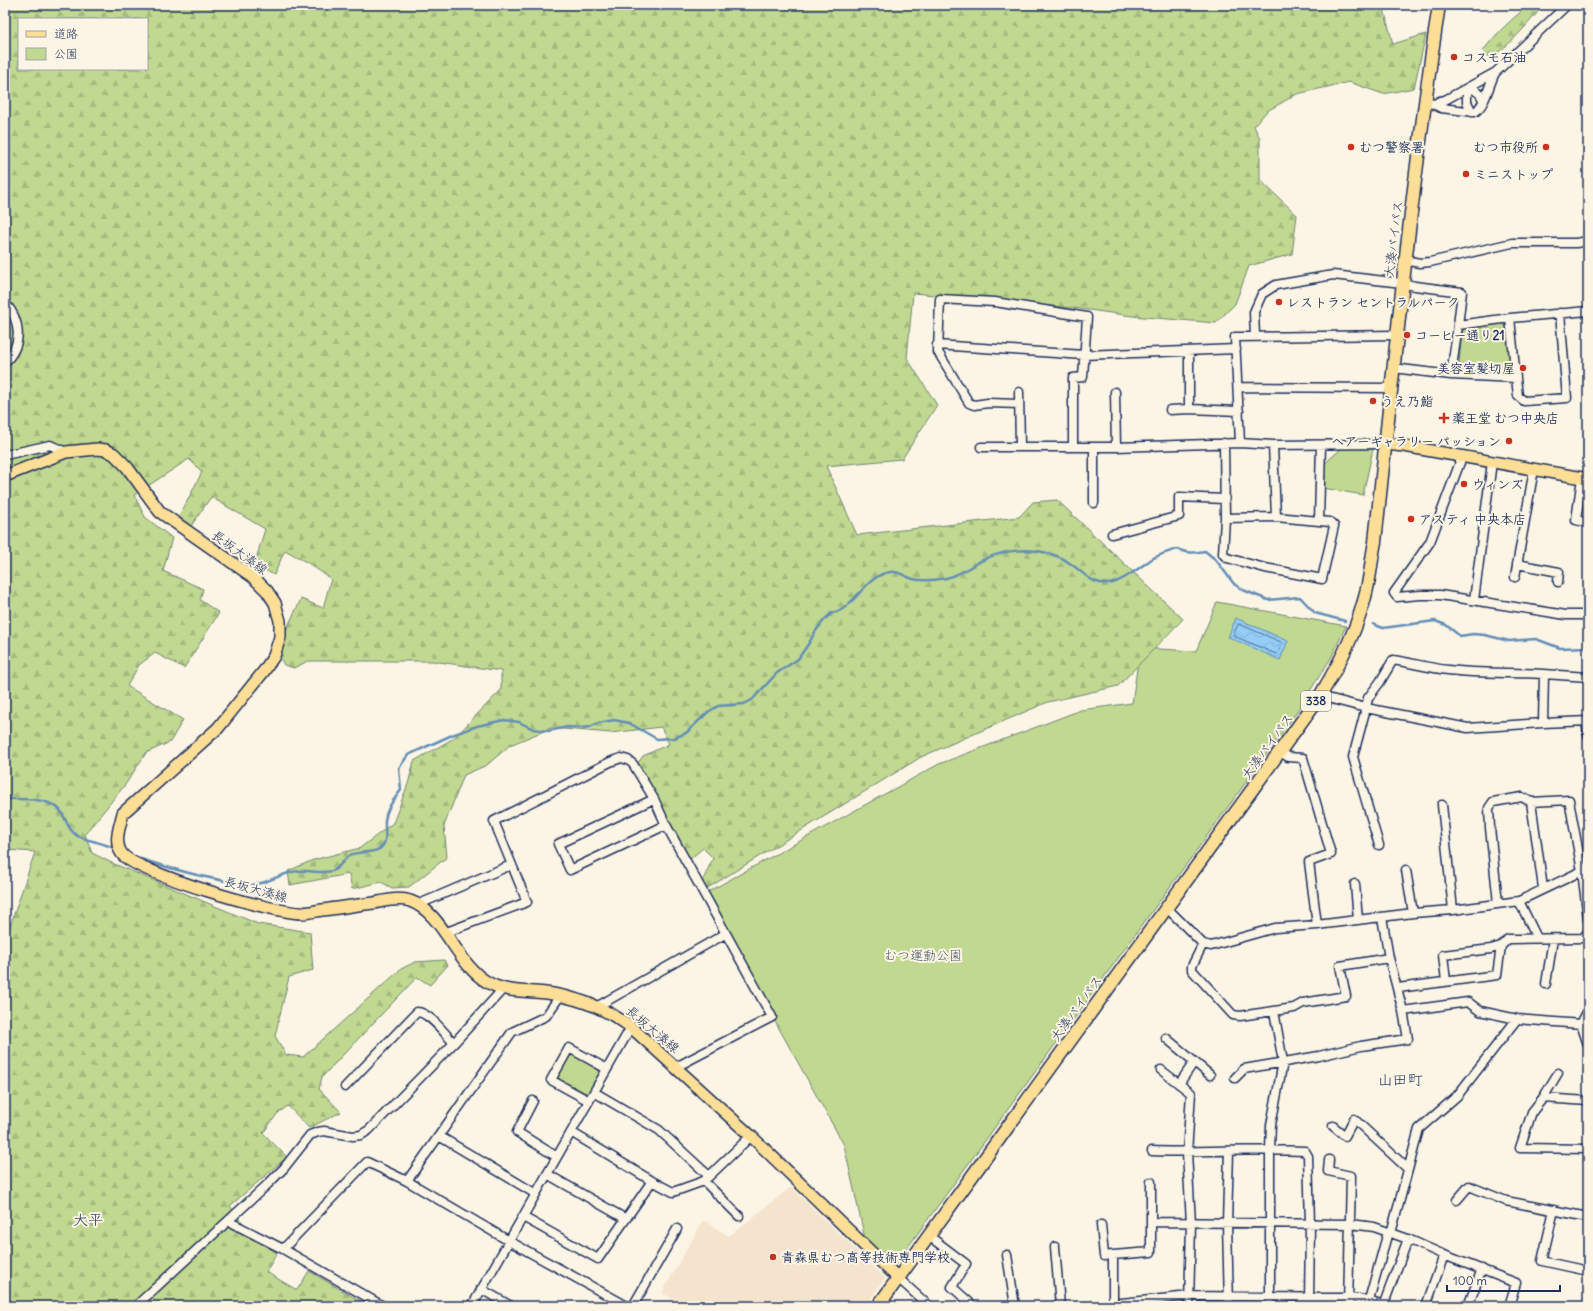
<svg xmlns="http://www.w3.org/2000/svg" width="1593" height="1311" font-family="Delius,'Klee One',sans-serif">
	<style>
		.built { fill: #f5e4cd }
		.green { fill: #c0d88f; stroke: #6e8476 }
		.forest { fill: url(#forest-firs); stroke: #6e8476; fill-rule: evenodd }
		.water { fill: url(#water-waves); stroke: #648eb8 }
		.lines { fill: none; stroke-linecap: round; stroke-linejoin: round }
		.shore { stroke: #4c6e9a; stroke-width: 1 }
		.stream { stroke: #648eb8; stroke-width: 2.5 }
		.minor-casing { stroke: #1b2f5e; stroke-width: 11 }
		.major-casing { stroke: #1b2f5e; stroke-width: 14 }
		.highway-casing { stroke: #1b2f5e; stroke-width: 15 }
		.minor { stroke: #fcf5e5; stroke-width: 8 }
		.major { stroke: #fdde96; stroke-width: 11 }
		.highway { stroke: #fdde96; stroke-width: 12 }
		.poi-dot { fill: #c8321e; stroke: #fcf5e5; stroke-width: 1.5 }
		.labels { text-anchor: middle; stroke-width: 4; stroke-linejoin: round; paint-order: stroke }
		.shield { fill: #fcf5e5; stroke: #5e6a86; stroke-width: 1 }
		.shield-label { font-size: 12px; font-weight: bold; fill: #1b2f5e }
		.poi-label { font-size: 13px; font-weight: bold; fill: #1b2f5e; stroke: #fcf5e5; text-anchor: start }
		.street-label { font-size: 13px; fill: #1b2f5e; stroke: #fcf5e5 }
		.park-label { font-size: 13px; fill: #44596a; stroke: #fcf5e5 }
		.quarter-label { font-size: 15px; fill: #1b2f5e; stroke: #fcf5e5 }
	</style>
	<defs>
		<pattern id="forest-firs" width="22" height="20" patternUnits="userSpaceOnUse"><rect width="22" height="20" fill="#c0d88f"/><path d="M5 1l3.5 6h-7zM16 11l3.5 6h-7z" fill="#a4ba7e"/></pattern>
		<pattern id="water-waves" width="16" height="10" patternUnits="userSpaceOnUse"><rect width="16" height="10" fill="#95cdf4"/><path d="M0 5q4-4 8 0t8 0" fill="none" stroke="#80b0d4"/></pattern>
	</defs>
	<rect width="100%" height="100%" fill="#fcf5e5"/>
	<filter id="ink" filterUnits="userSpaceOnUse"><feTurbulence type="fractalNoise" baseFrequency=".025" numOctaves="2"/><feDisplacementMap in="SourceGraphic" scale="8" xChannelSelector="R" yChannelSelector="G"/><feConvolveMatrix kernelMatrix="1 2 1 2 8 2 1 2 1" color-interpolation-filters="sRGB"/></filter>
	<g filter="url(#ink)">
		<path class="built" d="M791,1187L885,1278L866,1306H685L662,1293L703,1220L729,1236Z"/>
		<path class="green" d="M1502,323L1508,328L1510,365L1504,373L1459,364L1462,332L1465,328Z
			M1342,448L1373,449L1363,495L1323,488L1325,463Z
			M1217,602L1346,626L1331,658L1292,719L894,1266L865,1239L844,1145L704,894L939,764L1081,710L1132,703L1140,648L1196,651Z
			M573,1054L601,1072L588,1094L559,1079L557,1076L569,1057Z"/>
		<path class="forest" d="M5,5H1383L1393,44L1426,34L1414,88L1383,94L1349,82L1297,94L1267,111L1254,126L1260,139V180L1297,215L1292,254L1249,266L1235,304L1216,323L1132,316L1082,309L913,293L907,358L937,405L902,459L826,466L857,535L1019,517L1033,502L1057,500L1183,619L1118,686L1048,702L921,757L706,889L702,882L713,858L703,848L689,860L638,763L643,756L669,744L661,727L611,733L551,728L510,745L487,765L464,775L444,826L447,857L409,887L392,888L381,882L352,889L349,874L290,885L288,871L313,860L360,848L393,823L408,784L414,761L454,738L501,690V671L432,661H308L294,668L284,665L280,658L287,628L301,599L323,608L331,579L308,563L285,550L274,575L261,568L256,559L265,529L211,497L191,526L179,517L202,472L189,459L134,495L145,517L172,538L163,571L203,589L200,600L219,613L184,668L155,653L139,665L127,686L183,720L170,742L146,753L125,785L85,834L92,853L112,863L258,924L310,932L313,970L289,977L275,1036L286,1055L303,1057L401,969L415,962L444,960L448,965L430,985L417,977L322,1077L319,1089L341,1112L309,1128L288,1106L278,1113L263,1133L287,1157L230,1206L256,1240L277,1253L266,1272L297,1290L309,1271L369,1306H152L147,1304L146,1306H5V941L35,852L5,850ZM19,19H147V69H19Z
			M1529,5H1544C1527,24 1511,46 1489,58L1483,51C1496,33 1512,19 1529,5Z"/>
		<path class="water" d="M1236,618L1288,641L1280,660L1228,637Z"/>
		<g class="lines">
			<path class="shore" d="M1239,624L1281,642L1282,644L1278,653L1276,654L1234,636V633Z"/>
			<path class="stream" d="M1373,624L1383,628L1435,621L1446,625L1460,636L1473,634L1485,635L1509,641L1536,639L1560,648L1588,647
				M5,799C21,799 46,797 59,809C66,816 66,828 76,835C84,840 101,842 111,847
				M141,859C169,868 196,876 226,881C233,882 242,885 250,885C267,885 281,872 299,871C309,870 321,874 332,871C340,868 343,859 350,855C360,850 377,855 383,845C388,839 384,828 385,821C386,808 394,800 401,790L399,768L408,755L452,735L477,726L504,720L519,722L533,729L548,731L568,727L581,728L590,727L598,723L614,720L629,723L657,739L674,738L686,733L708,712L718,706L744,704L752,700L777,673L798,659L809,643L815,632L825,619L832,613C853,611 865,575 890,572C898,570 905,577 913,579C922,581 936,580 946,578C961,575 973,564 987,558C1003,551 1026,548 1043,552C1053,554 1063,558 1071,564C1084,573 1090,583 1107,584C1120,584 1141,566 1152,559C1160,554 1169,552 1177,549C1190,554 1192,553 1205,551L1216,560L1234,584L1243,590L1268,600L1300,597L1315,613L1345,621"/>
			<g class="minor-casing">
				<path id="minor" d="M1469,87C1476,90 1482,94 1483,101
					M1467,88V102L1472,112
					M1431,103L1441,108L1475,112C1486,104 1489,84 1495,73
					M1435,104L1440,101L1445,100L1496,72L1567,5
					M1404,260L1420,263L1430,262L1512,243H1576L1588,241
					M5,303C21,320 23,345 5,362
					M1510,318L1516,378
					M1255,336L1254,312L1262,294L1276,285L1333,275L1402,283L1415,286L1462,292L1458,325L1510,318L1588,311
					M937,345L1084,355L1236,349
					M1393,368L1451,375L1516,378L1518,396L1524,401L1567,398L1560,313
					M1451,375L1458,325
					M1238,387L1391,388
					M1019,392L1020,446
					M1115,392L1116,447
					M1019,404L988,403L974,405L969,403L938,352L940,299L995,302L1087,317L1083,377L1073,378V447
					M1189,409V352
					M1170,410L1189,409L1239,411
					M1224,443L1225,518L1223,554L1227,558L1265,568L1322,579L1334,526L1330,522L1319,521L1321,445
					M1240,443L1235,337L1396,335
					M1273,445L1276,517
					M981,447H1116L1240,443L1273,445L1385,444
					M1094,447V503
					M5,455L50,445L66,452
					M1462,457L1430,542L1394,593L1397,597L1420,595H1440L1566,615H1588
					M1582,478L1576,520L1588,523
					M1225,518L1276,517L1319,521
					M1112,534L1179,516V497L1224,499
					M1517,564L1559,572L1558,582
					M1515,577L1534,469
					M1474,600L1492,462
					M1393,660C1412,663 1430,668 1448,670C1480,674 1512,672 1544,674L1543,723L1468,728L1366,708L1368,698L1380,682Z
					M1544,674L1588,677
					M1320,696L1366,708L1353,757L1379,845
					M1586,721L1588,735
					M1543,723L1588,721
					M1280,751L1288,757L1303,758L1331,854L1309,862L1317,925
					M654,799L558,844L570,870L666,825
					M1531,802L1569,800L1582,871L1588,919
					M1442,805L1453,910
					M1406,870L1413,913
					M1355,884L1358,920
					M1519,901L1537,938
					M1498,903L1490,828L1489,808L1493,802L1522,797L1531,802L1543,888
					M417,905L511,865
					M1167,908L1203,944L1211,946L1275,928L1317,925L1413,913L1453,910L1519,901L1588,868
					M1382,917L1389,958L1403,1011
					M444,933L527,902L494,821L610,762L621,758L628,760L633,764L654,799L666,825L772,1017L676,1067
					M1203,944L1192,966V970L1233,1015L1240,1016L1294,1008L1303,1003L1346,996L1340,966L1389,958
					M1446,981L1443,955L1491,949L1501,946L1508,939L1583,938L1588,932
					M1546,984L1553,939
					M1398,988L1497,975L1501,946
					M598,1006L725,934
					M1581,1024L1588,1010
					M1166,1038L1210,1075
					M1161,1070L1191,1093L1187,1153L1191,1223L1189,1306
					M1558,1073L1543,1098L1532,1112L1520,1148L1588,1149
					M1235,1078L1244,1069L1319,1056L1361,1046L1408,1039L1403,1011L1468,1002L1480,1011L1517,1019L1581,1024L1588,1045
					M1179,1084L1194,1062
					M345,1087L417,1012C429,1012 445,1034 454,1043
					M594,1092L659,1130L709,1176
					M1543,1098L1588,1101
					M533,1101L517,1132L557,1157
					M589,1101L551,1080L569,1048L607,1069
					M1333,1126L1345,1136L1354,1119L1408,1169
					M571,1132L652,1181L673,1192L704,1181L751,1136
					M439,1136L536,1194
					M1152,1151C1203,1153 1254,1148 1305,1151L1308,1156L1310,1223L1309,1306
					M1229,1151L1227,1223L1229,1306
					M1329,1160L1328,1171L1351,1176L1348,1306
					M547,1174L626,1219
					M407,1181L512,1032L546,1016L560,996
					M704,1181L739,1216
					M1457,1200L1469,1186L1506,1201L1588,1217
					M1554,1210L1542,1261L1588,1271
					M523,1217L598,1259L652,1181
					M228,1221L283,1249L383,1306
					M1151,1222L1351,1224L1374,1227L1391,1233
					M1101,1225L1104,1256L1113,1255
					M929,1236L966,1264L952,1287L969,1302L970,1306
					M1408,1239L1444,1255L1516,1283L1509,1306
					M1055,1247L1060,1306
					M283,1249L367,1162L407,1181L509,1241L627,1306
					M1007,1255L1015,1306
					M898,1278L929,1306
					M481,1289L511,1306
					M1369,1300L1388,1232
					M1113,1304V1255L1151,1252V1182
					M142,1306L138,1304L268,1184L284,1168L310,1135L318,1132L324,1131L353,1136L361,1135L369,1130L454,1043L503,989
					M472,1306L631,1027
					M633,1306L677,1229
					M1092,1306L1190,1296L1348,1298L1369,1300L1385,1306
					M1270,1306V1149L1271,1125L1283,1062L1274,1011
					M1383,1306L1408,1239L1391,1233L1419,1129L1457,1096L1517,1019
					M1426,1306L1444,1255
					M1468,1306L1482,1269"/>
			</g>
			<g class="major-casing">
				<path id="major" d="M1385,444L1404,446L1588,479
					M5,476L66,452L97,449L106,450L114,454L127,467L160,512L253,577L267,591L275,603L280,621V637L274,656L264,671L218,728L123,813C120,826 113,842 122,854C137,873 274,913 301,913C308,913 315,911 322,910C339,908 357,905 374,903C385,901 399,897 410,901C443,912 456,964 487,982C507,994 532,990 553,994C584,1000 606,1009 631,1027L751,1136L898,1278"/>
			</g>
			<g class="highway-casing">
				<path id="highway" d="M878,1306L1320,696C1341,661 1360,625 1368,584C1371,570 1372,556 1375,542C1394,363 1412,183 1439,5"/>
			</g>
			<use href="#minor" class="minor"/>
			<use href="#major" class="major"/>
			<use href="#highway" class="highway"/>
		</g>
	</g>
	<g class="poi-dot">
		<circle cx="1454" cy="57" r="4"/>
		<circle cx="1351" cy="147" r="4"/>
		<circle cx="1546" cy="147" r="4"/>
		<circle cx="1466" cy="174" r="4"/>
		<circle cx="1279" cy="302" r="4"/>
		<circle cx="1407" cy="335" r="4"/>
		<circle cx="1523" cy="368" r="4"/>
		<circle cx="1373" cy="401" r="4"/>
		<path d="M1442 412h4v4h4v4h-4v4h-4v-4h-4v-4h4z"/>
		<circle cx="1509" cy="441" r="4"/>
		<circle cx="1464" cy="484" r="4"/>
		<circle cx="1411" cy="519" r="4"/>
		<circle cx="773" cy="1257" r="4"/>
	</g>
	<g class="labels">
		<rect class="shield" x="1301" y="691" width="30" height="20" rx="3"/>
		<g class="shield-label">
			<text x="1316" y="705">338</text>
		</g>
		<g class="poi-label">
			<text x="1462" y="62">コスモ石油</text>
			<text x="1359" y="152">むつ警察署</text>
			<text x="1538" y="152" text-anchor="end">むつ市役所</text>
			<text x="1474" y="179">ミニストップ</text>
			<text x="1287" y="307">レストラン セントラルパーク</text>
			<text x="1415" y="340">コーヒー通り21</text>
			<text x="1515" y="373" text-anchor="end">美容室髪切屋</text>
			<text x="1381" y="406">うえ乃鮨</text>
			<text x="1452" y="423">薬王堂 むつ中央店</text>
			<text x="1501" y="446" text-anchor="end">ヘアーギャラリー パッション</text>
			<text x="1472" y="489">ウィンズ</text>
			<text x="1419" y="524">アスティ 中央本店</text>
			<text x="781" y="1262">青森県むつ高等技術専門学校</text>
		</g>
		<g class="street-label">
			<text transform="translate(1393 239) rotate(-83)" y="5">大湊バイパス</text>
			<text transform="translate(240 552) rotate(36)" y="5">長坂大湊線</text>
			<text transform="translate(1267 746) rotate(-54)" y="5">大湊バイパス</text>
			<text transform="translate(256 889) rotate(15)" y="5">長坂大湊線</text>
			<text transform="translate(1076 1008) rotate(-54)" y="5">大湊バイパス</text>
			<text transform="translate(653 1029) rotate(40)" y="5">長坂大湊線</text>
		</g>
		<g class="park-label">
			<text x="923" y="960">むつ運動公園</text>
		</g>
		<g class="quarter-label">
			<text x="1400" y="1085">山田町</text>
			<text x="88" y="1225">大平</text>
		</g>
	</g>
	<rect width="1593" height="1311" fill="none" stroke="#fcf5e5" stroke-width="20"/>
	<rect x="10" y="10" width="1573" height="1291" fill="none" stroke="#1b2f5e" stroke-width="1.5" filter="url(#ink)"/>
	<rect x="18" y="18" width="130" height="52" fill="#fcf5e5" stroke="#a2a6af"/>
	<rect x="26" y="31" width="20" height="6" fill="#fdde96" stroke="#a2a6af"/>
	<text x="54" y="38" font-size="12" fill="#1b2f5e">道路</text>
	<rect x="26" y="48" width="20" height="12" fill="#c0d88f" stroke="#a2a6af"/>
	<text x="54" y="58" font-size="12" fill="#1b2f5e">公園</text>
	<path d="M1447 1285v6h113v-6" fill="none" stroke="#1b2f5e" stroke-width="2"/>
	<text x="1453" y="1285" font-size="12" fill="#1b2f5e" stroke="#fcf5e5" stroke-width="3" paint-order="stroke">100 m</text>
</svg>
